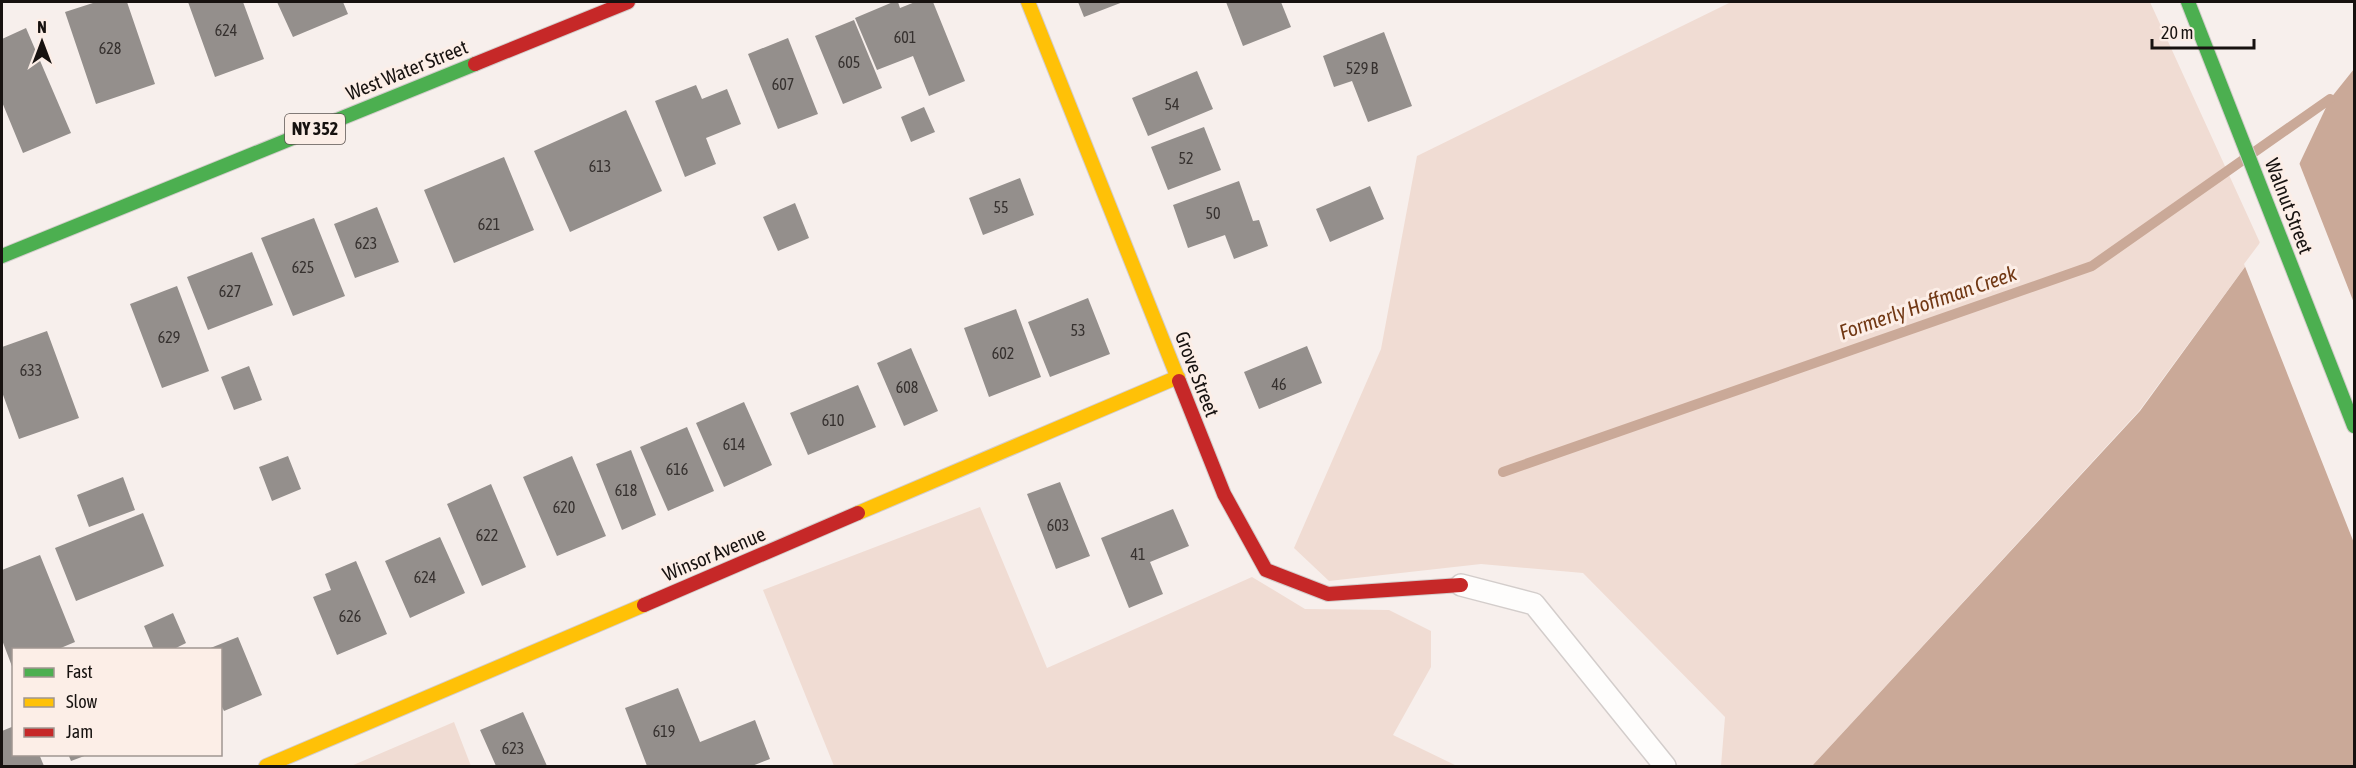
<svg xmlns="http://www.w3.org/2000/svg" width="2356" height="768" font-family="'Asap Condensed',sans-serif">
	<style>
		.green { fill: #f0dcd3 }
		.water { fill: #caa998 }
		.pier { fill: #f7efec }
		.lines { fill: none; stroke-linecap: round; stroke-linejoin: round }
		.stream { stroke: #caa998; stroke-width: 10 }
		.building { fill: #948f8c }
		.lane-casing { stroke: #d3cdcb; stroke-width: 24 }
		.fast-casing { stroke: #d3cdcb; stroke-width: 16 }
		.slow-casing { stroke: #d3cdcb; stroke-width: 16 }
		.jam-casing { stroke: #d3cdcb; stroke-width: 16 }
		.lane { stroke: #fefdfc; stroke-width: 21 }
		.fast { stroke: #4caf50; stroke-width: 14 }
		.slow { stroke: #ffc107; stroke-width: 14 }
		.jam { stroke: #c62828; stroke-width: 14 }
		.labels { text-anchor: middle; stroke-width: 6; stroke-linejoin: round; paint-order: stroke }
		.number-label { font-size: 16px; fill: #36312f }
		.shield { fill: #fceee7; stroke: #5c5450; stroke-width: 1.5 }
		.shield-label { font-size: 18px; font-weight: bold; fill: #171210 }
		.street-label { font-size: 20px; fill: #171210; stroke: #fceee7 }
		.water-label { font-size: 21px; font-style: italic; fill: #713814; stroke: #fceee7 }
	</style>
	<rect width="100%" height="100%" fill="#f7efec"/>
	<path class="green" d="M1731,2H2150L2261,245L2139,411L1812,766H1721L1725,717L1583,573L1481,564L1329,581L1294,548L1381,349L1417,156Z
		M980,507L1047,668L1252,577L1305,609L1389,610L1431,631V667L1393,735L1457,766H834L763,590Z
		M454,722L471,766H351Z"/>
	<path class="water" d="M2354,69V766H1812L2140,411L2261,245L2330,99Z"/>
	<path class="pier" d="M2298,160L2354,303V543L2244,264L2259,244Z"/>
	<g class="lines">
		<path class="stream" d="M1503,472L2092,266L2330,99"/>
	</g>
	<path class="building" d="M96,2H127L155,84L96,104L65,12Z
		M188,2H243L264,59L215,77Z
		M277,2H343L348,14L293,37Z
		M893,2H898L900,8L915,2H933L965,81L929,96L913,56L877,70L855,18Z
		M1078,2H1123L1084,17Z
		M1226,2H1281L1291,27L1243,46Z
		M854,20L882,88L843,104L815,36Z
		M26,28L71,133L23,153L2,102V39Z
		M1384,32L1412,106L1368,122L1352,81L1334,87L1323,56Z
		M788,38L818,114L778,129L748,54Z
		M1197,71L1213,109L1148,136L1132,98Z
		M696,85L702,99L727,89L741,124L706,138L716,164L685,177L655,101Z
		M924,107L935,132L911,142L901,117Z
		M626,110L662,191L570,232L534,151Z
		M1204,127L1221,170L1168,190L1151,147Z
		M504,157L534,230L454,263L424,190Z
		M1020,178L1034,215L983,235L969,198Z
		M1239,181L1253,221L1259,220L1268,246L1234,259L1225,235L1188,248L1173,205Z
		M1370,186L1384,219L1330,242L1316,209Z
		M795,203L809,238L778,251L763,217Z
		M377,207L399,262L355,278L334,224Z
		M314,218L345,296L293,316L261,238Z
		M252,252L273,305L208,330L187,277Z
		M177,286L209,371L162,388L130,304Z
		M1088,298L1110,354L1050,377L1028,322Z
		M1016,309L1041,377L989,397L964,328Z
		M47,331L79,418L19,439L2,392V347Z
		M1307,346L1322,383L1259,409L1244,372Z
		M911,348L938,411L904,426L877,363Z
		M249,366L262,400L234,410L221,377Z
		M858,385L876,427L808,455L790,413Z
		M744,402L772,465L724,487L696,423Z
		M687,427L714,491L668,511L640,447Z
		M631,450L656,515L622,530L596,464Z
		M288,456L301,489L272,501L259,467Z
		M572,456L606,536L557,556L523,477Z
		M123,477L135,510L89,527L77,495Z
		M1060,482L1090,556L1056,569L1027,494Z
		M491,484L526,567L482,586L447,504Z
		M1173,509L1189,546L1150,562L1163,594L1129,608L1101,538Z
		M143,513L164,566L76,601L55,548Z
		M440,537L465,593L410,618L385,561Z
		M40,555L75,642L56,650H14L13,669L2,640V570Z
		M356,561L387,634L337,655L313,597L331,590L325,574Z
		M173,613L186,643L172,650H154L144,626Z
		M238,637L262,695L224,711L220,703V650L208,649Z
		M678,688L700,742L755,720L770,759L752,766H647L625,708Z
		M523,712L547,766H496L480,730Z
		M14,726V754H39L44,766H2V731Z
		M68,754H87V755L71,761Z"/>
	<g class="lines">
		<g class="lane-casing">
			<path id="lane" d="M1461,585L1534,604L1665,766"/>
		</g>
		<g class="fast-casing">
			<path id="fast" d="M2188,2L2354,426
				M2,256L475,64"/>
		</g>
		<g class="slow-casing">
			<path id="slow" d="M1028,2L1179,381
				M858,513L1178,377
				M266,766L644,605"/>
		</g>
		<g class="jam-casing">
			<path id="jam" d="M475,64L628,2
				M1179,381L1224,494L1266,570L1328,594L1461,585
				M644,605L858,513"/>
		</g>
		<use href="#lane" class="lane"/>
		<use href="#fast" class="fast"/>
		<use href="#slow" class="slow"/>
		<use href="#jam" class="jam"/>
	</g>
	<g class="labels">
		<g class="number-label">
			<text x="226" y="36">624</text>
			<text x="905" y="43">601</text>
			<text x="110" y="54">628</text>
			<text x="849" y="68">605</text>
			<text x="1362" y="74">529 B</text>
			<text x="783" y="90">607</text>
			<text x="1172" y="110">54</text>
			<text x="1186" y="164">52</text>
			<text x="600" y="172">613</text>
			<text x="1001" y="213">55</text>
			<text x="1213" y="219">50</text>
			<text x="489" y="230">621</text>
			<text x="366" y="249">623</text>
			<text x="303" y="273">625</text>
			<text x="230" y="297">627</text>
			<text x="1078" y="336">53</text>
			<text x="169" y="343">629</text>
			<text x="1003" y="359">602</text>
			<text x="31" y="376">633</text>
			<text x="1279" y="390">46</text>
			<text x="907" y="393">608</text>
			<text x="833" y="426">610</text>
			<text x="734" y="450">614</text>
			<text x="677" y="475">616</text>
			<text x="626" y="496">618</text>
			<text x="564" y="513">620</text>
			<text x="1058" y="531">603</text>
			<text x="487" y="541">622</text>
			<text x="1138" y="560">41</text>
			<text x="425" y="583">624</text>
			<text x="350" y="622">626</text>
			<text x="664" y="737">619</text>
			<text x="513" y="754">623</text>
		</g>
		<rect class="shield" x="285" y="114" width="60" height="30" rx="4.5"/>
		<g class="shield-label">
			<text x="315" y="135">NY 352</text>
		</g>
		<g class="street-label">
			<text transform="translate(407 70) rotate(-22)" y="7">West Water Street</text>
			<text transform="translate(2289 206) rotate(69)" y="7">Walnut Street</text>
			<text transform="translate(1197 374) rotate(69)" y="7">Grove Street</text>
			<text transform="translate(714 554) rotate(-23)" y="7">Winsor Avenue</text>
		</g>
		<g class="water-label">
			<text transform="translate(1928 303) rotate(-19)" y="7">Formerly Hoffman Creek</text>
		</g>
	</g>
	<rect width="2356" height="768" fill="none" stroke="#171210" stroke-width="6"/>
	<rect x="12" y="648" width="210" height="108" fill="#fceee7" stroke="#a09691" stroke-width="1.5"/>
	<rect x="24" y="668" width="30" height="9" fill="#4caf50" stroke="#a09691" stroke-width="1.5"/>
	<text x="66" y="678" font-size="18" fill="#171210">Fast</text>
	<rect x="24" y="698" width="30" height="9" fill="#ffc107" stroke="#a09691" stroke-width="1.5"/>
	<text x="66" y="708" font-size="18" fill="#171210">Slow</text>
	<rect x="24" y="728" width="30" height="9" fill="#c62828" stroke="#a09691" stroke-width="1.5"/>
	<text x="66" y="738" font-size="18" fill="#171210">Jam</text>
	<g transform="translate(42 42)" stroke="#fceee7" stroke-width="4.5" paint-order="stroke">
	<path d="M0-4.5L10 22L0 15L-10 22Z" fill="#171210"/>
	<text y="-9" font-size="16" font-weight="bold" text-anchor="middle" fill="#171210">N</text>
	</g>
	<path d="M2152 39v9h102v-9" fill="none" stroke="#171210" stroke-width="3"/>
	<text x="2161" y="39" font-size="18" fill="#171210" stroke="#fceee7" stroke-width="4.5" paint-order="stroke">20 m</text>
</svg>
